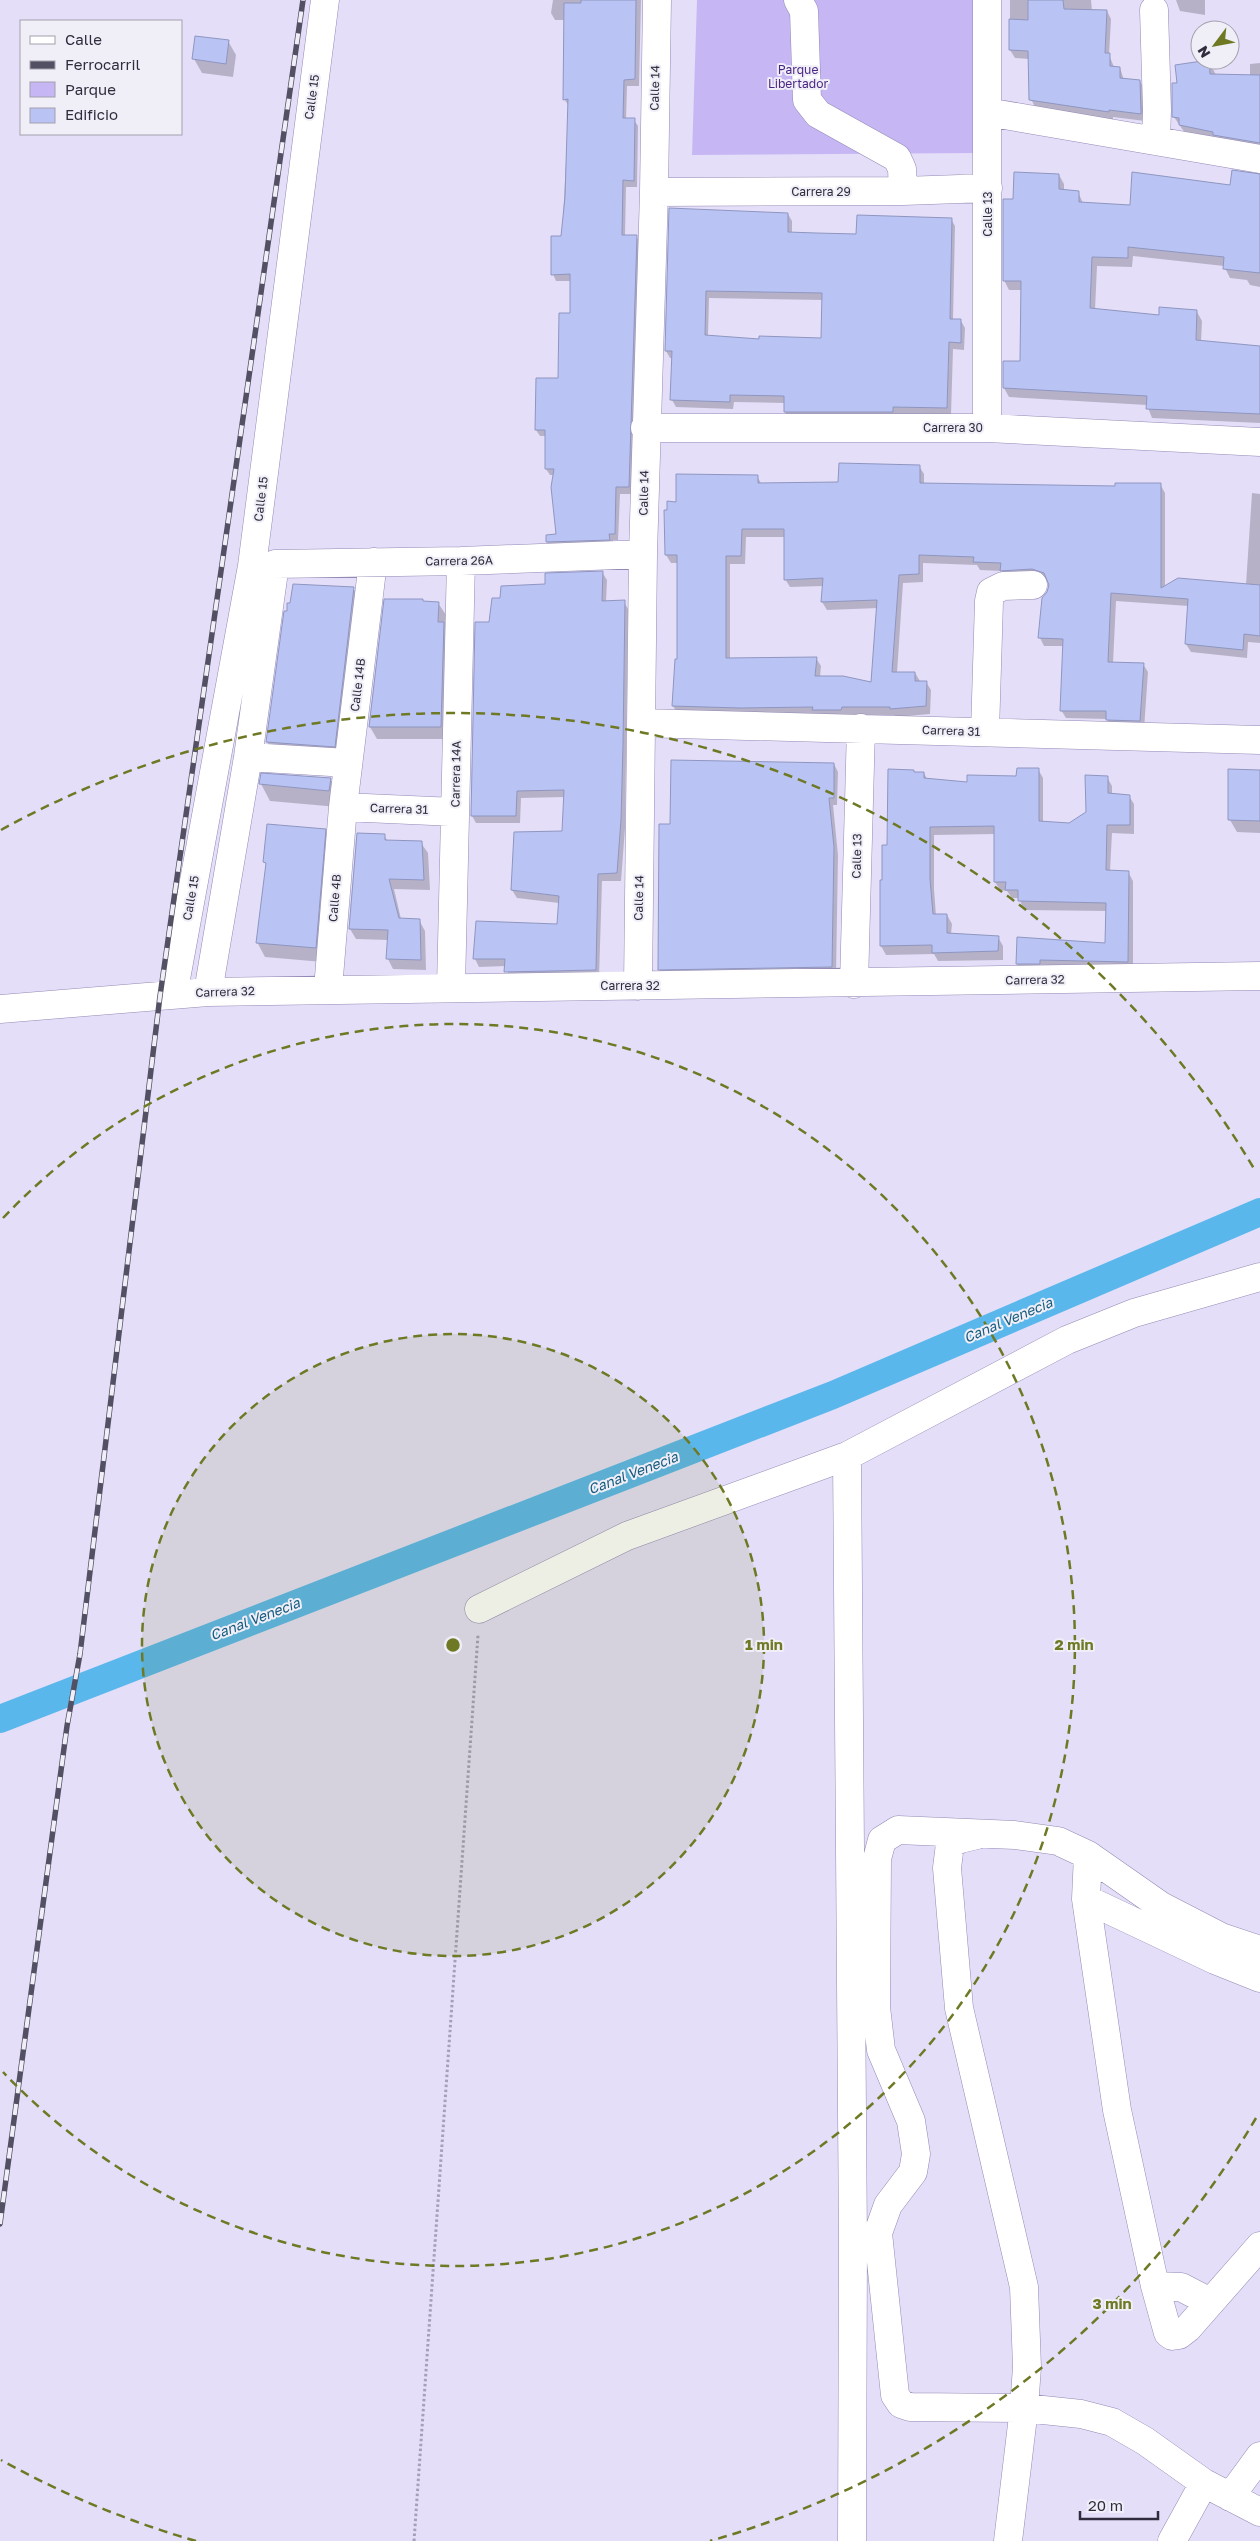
<svg xmlns="http://www.w3.org/2000/svg" width="1260" height="2541" font-family="'Golos Text',sans-serif">
	<style>
		.green { fill: #c6b7f4 }
		.shadow { fill: #0003; fill-rule: evenodd }
		.lines { fill: none; stroke-linecap: round; stroke-linejoin: round }
		.canal { stroke: #5ab7eb; stroke-width: 28 }
		.building { fill: #bac4f4; stroke: #8e96c0; fill-rule: evenodd }
		.minor-casing { stroke: #9489b4; stroke-width: 29 }
		.path { stroke: #a59fb7; stroke-width: 3; stroke-dasharray: 2.5 2.5; stroke-linecap: butt }
		.minor { stroke: #fff; stroke-width: 28 }
		.rail-casing { stroke: #545063; stroke-width: 5.5 }
		.rail { stroke: #f0eef7; stroke-width: 4; stroke-dasharray: 11; stroke-linecap: butt }
		.ring { fill: none; stroke: #6f7924; stroke-width: 2.5; stroke-dasharray: 9 6 }
		.labels { text-anchor: middle; stroke-width: 4; stroke-linejoin: round; paint-order: stroke }
		.park-label { font-size: 12px; fill: #492682; stroke: #f0eef7 }
		.street-label { font-size: 12px; fill: #302c3d; stroke: #f0eef7 }
		.water-label { font-size: 14px; font-style: italic; fill: #155c7f; stroke: #f0eef7 }
		.centre { fill: #6f7924; stroke: #f0eef7; stroke-width: 2.5 }
		.ring-label { font-size: 15px; text-anchor: middle; font-weight: bold; fill: #6f7924; stroke: #f0eef7; stroke-width: 4; stroke-linejoin: round; paint-order: stroke }
	</style>
	<rect width="100%" height="100%" fill="#e4def9"/>
	<path class="green" d="M697,0H973L976,153L692,155Z"/>
	<path class="shadow" d="M553,0H641L639,86H627L626,120H634L638,126L637,187H626L625,236H636L640,242L633,494H620L618,540H613V546L551,548L547,542L558,536L554,475H550L546,469V436H540L536,430L559,379L572,315L571,281H556L553,274L562,237L569,106L564,99L565,20H555L551,13Z
		M1010,0H1091L1092,11H1107L1111,19L1109,55L1114,67L1120,68L1124,80L1140,81L1144,89L1145,121L1113,117V120L1035,107L1031,99L1029,59L1015,58L1010,50Z
		M1176,0H1205V15L1180,11Z
		M228,41L236,55L233,77L202,73L194,59Z
		M1209,61L1216,75L1250,76V64L1260,63V153L1187,136L1174,117L1178,85Z
		M1059,175L1064,184V191L1078,192L1083,203L1132,206L1232,186L1260,175V287L1250,285L1247,280L1230,278L1224,266L1133,256L1132,267L1097,266L1095,310L1160,316L1197,312L1202,321L1201,342L1260,355V423L1152,418L1147,405L1009,397L1004,388L1021,363L1022,290H1009L1004,280L1014,201Z
		M670,210L788,214L792,221V233L857,235L951,219L955,226L953,320L961,321L965,328L964,350L953,349L951,415L897,414L896,419H789L785,412V403L734,402L733,409L676,407L672,400L673,358H670L666,351ZM709,298L823,300L822,339L760,340L708,336Z
		M919,466L924,474V485L1116,487L1160,484L1165,493V587L1246,585L1252,493L1260,494V643L1248,642L1247,658L1191,652L1186,644L1189,606L1116,601L1113,663L1143,664L1148,672L1144,729L1112,728L1107,719L1066,718L1061,710L1064,646H1044L1040,638L1049,582L1038,577L1006,579L1002,571L980,570L977,565L923,563V582L903,583L897,673H915L920,681L926,682L931,690L930,714L896,717L894,715L678,714L673,706L679,660L678,563H671L666,555L668,511L677,503L757,476L762,485L839,483ZM746,537H785V579L790,587L823,586L822,602L827,610L878,608L873,684L820,677L821,666L816,658L730,659V564H745Z
		M602,572L607,580L606,602H624L628,609L625,828L621,881H602L599,978L510,979L506,966L479,967L475,959L558,925L559,903L517,898L512,890L515,833L563,832L565,797L521,798L520,823H476L472,816L490,623L502,599Z
		M353,588L359,597L339,755L272,751L267,742L285,612Z
		M422,600L424,602L438,603L446,615L445,626L450,636L448,739H377L370,727Z
		M834,764L838,772L837,805H833L838,855L836,974L664,977L659,969L671,826Z
		M1038,769L1043,778V823L1069,824L1087,813L1107,777L1112,786V795L1129,796L1134,804V834L1112,833L1110,871L1128,872L1133,881V971L1022,972L1017,964L1106,944L1107,911L1024,910L1019,898H1012L1007,891L1000,890L995,882V834L934,835V889L936,916L947,915L952,924L951,934L998,937L1003,946V960L938,961L934,954L886,955L881,946L882,882L883,881L889,846L915,773H924L927,779L968,784L1018,777Z
		M1260,771V833L1237,832L1230,820Z
		M330,779L340,796L338,807L270,801L261,784Z
		M325,830L333,844L323,962L265,957L257,942L267,866L265,862Z
		M358,834L384,835L388,842L421,843L428,853L430,890L394,889L401,919L419,920L425,931L426,970L393,969L388,959V940L356,939L350,929Z"/>
	<g class="lines">
		<path class="canal" d="M0,1719L833,1395L1260,1212"/>
	</g>
	<path class="building" d="M581,0H636L635,79L624,80L623,118H635L634,181L623,180L622,235H637L629,487H616L615,534H609L610,540L546,542V535L556,534L551,487L554,469H545V430H535L536,378H558L559,313H570V274L551,275V236H561L565,197L568,99L563,100L564,3H581Z
		M1028,0H1063L1064,9L1107,10L1105,53H1110V66L1120,67V78L1140,80L1141,114L1109,110V112L1029,100L1028,51L1009,50V19L1028,20Z
		M195,36L229,40L226,64L192,59Z
		M1209,60L1210,74L1260,75V143L1213,135V132L1179,125V118L1172,117V83H1177L1175,65Z
		M1232,170L1260,174V273L1223,269L1224,257L1128,247V258L1092,257L1090,308L1159,315V307L1197,310L1196,340L1260,346V414L1146,409L1147,396L1003,388V361H1020L1021,281H1003V199H1013L1014,172L1059,174V189L1079,191V202L1130,205L1132,172L1230,185Z
		M669,208L788,213V232L816,233L856,234L857,215L952,218L950,319H961V343L949,342L947,408L893,407V412H784V396L730,395V402L670,400L672,351H665ZM706,291L822,293L821,338L759,336V339L705,335Z
		M839,463L920,465V483L1115,486V483H1161V588L1178,578L1260,585V636L1244,634L1243,650L1185,644L1188,599L1111,593L1108,662L1144,663L1140,721L1106,720V711H1060L1063,639L1038,638L1042,598L1047,592L1049,585L1044,573L1032,569L1000,571L1001,563L973,562L974,557L919,555V574L899,575L892,672H915V681H927L926,706L890,709V707H842L841,710H812L813,707L740,708L672,706L675,659H677V555H665L664,510H667V501L676,502V474L758,475V483L838,482ZM742,529H784V580L823,578L821,602L877,600L871,682L843,676H815L817,657L726,658V556H741Z
		M603,571L602,601L625,600L623,744L621,820L617,873L598,874L596,970L504,972L505,959H473L476,921L557,924L559,896L511,890L514,832L562,831L564,790L517,791L516,816H471L475,622H489L492,598H500L501,586L545,584V573Z
		M293,584L354,587L335,747L266,742L284,611H287V603H290Z
		M384,599H423V601L439,602L438,622H444L441,727H369Z
		M671,760L834,763V798H829L834,847L832,967L658,970L659,824H670Z
		M1017,768H1039V821L1069,823L1086,812L1085,775L1108,776V793L1130,795V825H1107L1106,870L1129,871L1128,962L1040,960V964H1016L1017,937L1105,943L1106,903L1018,901V890H1005L1006,882H994V826L930,827V879L933,914H947V933L999,936L998,951L932,953V945L880,946V880H882V845H887L888,769L914,770V772H924V778L967,782V775L1016,776Z
		M1228,769L1260,770V821L1228,820Z
		M261,773L331,778L329,791L259,784Z
		M267,824L326,829L316,948L256,943L266,863L263,862Z
		M357,833L385,834V840L422,841L424,880L389,879L399,918L420,919L421,960L386,959L388,930L349,929Z"/>
	<g class="lines">
		<g class="minor-casing">
			<path id="minor" d="M798,0L804,11L807,100L818,114L897,158L902,169L903,191
				M1154,10L1157,110L1156,141
				M987,112L1260,159
				M654,192L903,191L988,188
				M645,428H987L1260,442
				M987,428V0
				M641,723L1260,740
				M985,732L989,601L991,592L1003,586L1033,585
				M248,757L348,763
				M343,807L455,812
				M854,984L861,728
				M638,986L643,554L654,192L657,0
				M451,987L461,561
				M328,989L343,807L373,562
				M208,992L248,757L275,564L461,561L643,554
				M173,995L252,566L325,0
				M0,1009L208,992L1260,976
				M847,1456L853,2244L852,2541
				M479,1609L627,1536L847,1456L1067,1340L1134,1313L1260,1277
				M977,1835L960,1839L950,1844L947,1868L959,2008L1024,2287L1027,2367L1024,2408L910,2407L901,2404L895,2395L878,2233L888,2205L913,2172L916,2154L911,2121L881,2050L876,2007L877,1859L882,1840L898,1830L1015,1835L1058,1841L1088,1855L1161,1906L1221,1937L1260,1950
				M1088,1855L1086,1899L1117,2110L1155,2286L1168,2333L1172,2336L1179,2335L1188,2328L1260,2246
				M1086,1899L1215,1960L1260,1978
				M1155,2286L1181,2287L1210,2302
				M1230,2497L1260,2456
				M1008,2541L1024,2408L1081,2414L1112,2422L1145,2441L1204,2483L1260,2512
				M1172,2541L1204,2483"/>
		</g>
		<path class="path" d="M414,2541L478,1635"/>
		<use href="#minor" class="minor"/>
		<g class="rail-casing">
			<path id="rail" d="M0,2224L67,1726L80,1654L160,996L303,0"/>
		</g>
		<use href="#rail" class="rail"/>
	</g>
	<circle cx="453" cy="1645" r="311" fill="#6f7924" fill-opacity=".12"/>
	<g class="ring">
		<circle cx="453" cy="1645" r="311"/>
		<path d="M3 1218A621 621 0 1 1 3 2072"/>
		<path d="M1256 2118A932 932 0 0 1 710 2541M196 2541A932 932 0 0 1 1 2460M1 830A932 932 0 0 1 1256 1172"/>
	</g>
	<g class="labels">
		<g class="park-label">
			<text x="798" y="74">Parque<tspan x="798" dy="14">Libertador</tspan></text>
		</g>
		<g class="street-label">
			<text transform="translate(655 88) rotate(-89)" y="4">Calle 14</text>
			<text transform="translate(312 97) rotate(-82)" y="4">Calle 15</text>
			<text x="821" y="196">Carrera 29</text>
			<text transform="translate(988 214) rotate(-90)" y="4">Calle 13</text>
			<text x="953" y="432">Carrera 30</text>
			<text transform="translate(644 493) rotate(-89)" y="4">Calle 14</text>
			<text transform="translate(261 499) rotate(-83)" y="4">Calle 15</text>
			<text transform="translate(459 561) rotate(-1)" y="4">Carrera 26A</text>
			<text transform="translate(358 685) rotate(-83)" y="4">Calle 14B</text>
			<text transform="translate(951 731) rotate(2)" y="4">Carrera 31</text>
			<text transform="translate(456 774) rotate(-89)" y="4">Carrera 14A</text>
			<text transform="translate(399 809) rotate(2)" y="4">Carrera 31</text>
			<text transform="translate(857 856) rotate(-89)" y="4">Calle 13</text>
			<text transform="translate(191 898) rotate(-80)" y="4">Calle 15</text>
			<text transform="translate(335 898) rotate(-85)" y="4">Calle 4B</text>
			<text transform="translate(639 898) rotate(-89)" y="4">Calle 14</text>
			<text transform="translate(1035 980) rotate(-1)" y="4">Carrera 32</text>
			<text x="630" y="990">Carrera 32</text>
			<text transform="translate(225 992) rotate(-2)" y="4">Carrera 32</text>
		</g>
		<g class="water-label">
			<text transform="translate(1008 1320) rotate(-23)" y="5">Canal Venecia</text>
			<text transform="translate(633 1473) rotate(-21)" y="5">Canal Venecia</text>
			<text transform="translate(255 1619) rotate(-21)" y="5">Canal Venecia</text>
		</g>
	</g>
	<circle cx="453" cy="1645" r="8" class="centre"/>
	<g class="ring-label">
		<text x="764" y="1650">1 min</text>
		<text x="1074" y="1650">2 min</text>
		<text x="1112" y="2309">3 min</text>
	</g>
	<rect x="20" y="20" width="162" height="115" fill="#f0eef7" stroke="#a3a0ad"/>
	<rect x="30" y="36" width="25" height="8" fill="#ffffff" stroke="#a3a0ad"/>
	<text x="65" y="45" font-size="15" fill="#302c3d">Calle</text>
	<rect x="30" y="61" width="25" height="8" fill="#545063" stroke="#a3a0ad"/>
	<text x="65" y="70" font-size="15" fill="#302c3d">Ferrocarril</text>
	<rect x="30" y="82" width="25" height="15" fill="#c6b7f4" stroke="#a3a0ad"/>
	<text x="65" y="95" font-size="15" fill="#302c3d">Parque</text>
	<rect x="30" y="108" width="25" height="15" fill="#bac4f4" stroke="#a3a0ad"/>
	<text x="65" y="120" font-size="15" fill="#302c3d">Edificio</text>
	<g transform="translate(1215 45) rotate(238)"><circle r="24" fill="#f0eef7" stroke="#a3a0ad"/>
	<path d="M0-4L9 19L0 12L-9 19Z" fill="#6f7924"/>
	<text y="-8" font-size="14" font-weight="bold" text-anchor="middle" fill="#302c3d">N</text>
	</g>
	<path d="M1080 2511v8h78v-8" fill="none" stroke="#302c3d" stroke-width="2.5"/>
	<text x="1088" y="2511" font-size="15" fill="#302c3d" stroke="#f0eef7" stroke-width="4" paint-order="stroke">20 m</text>
</svg>
